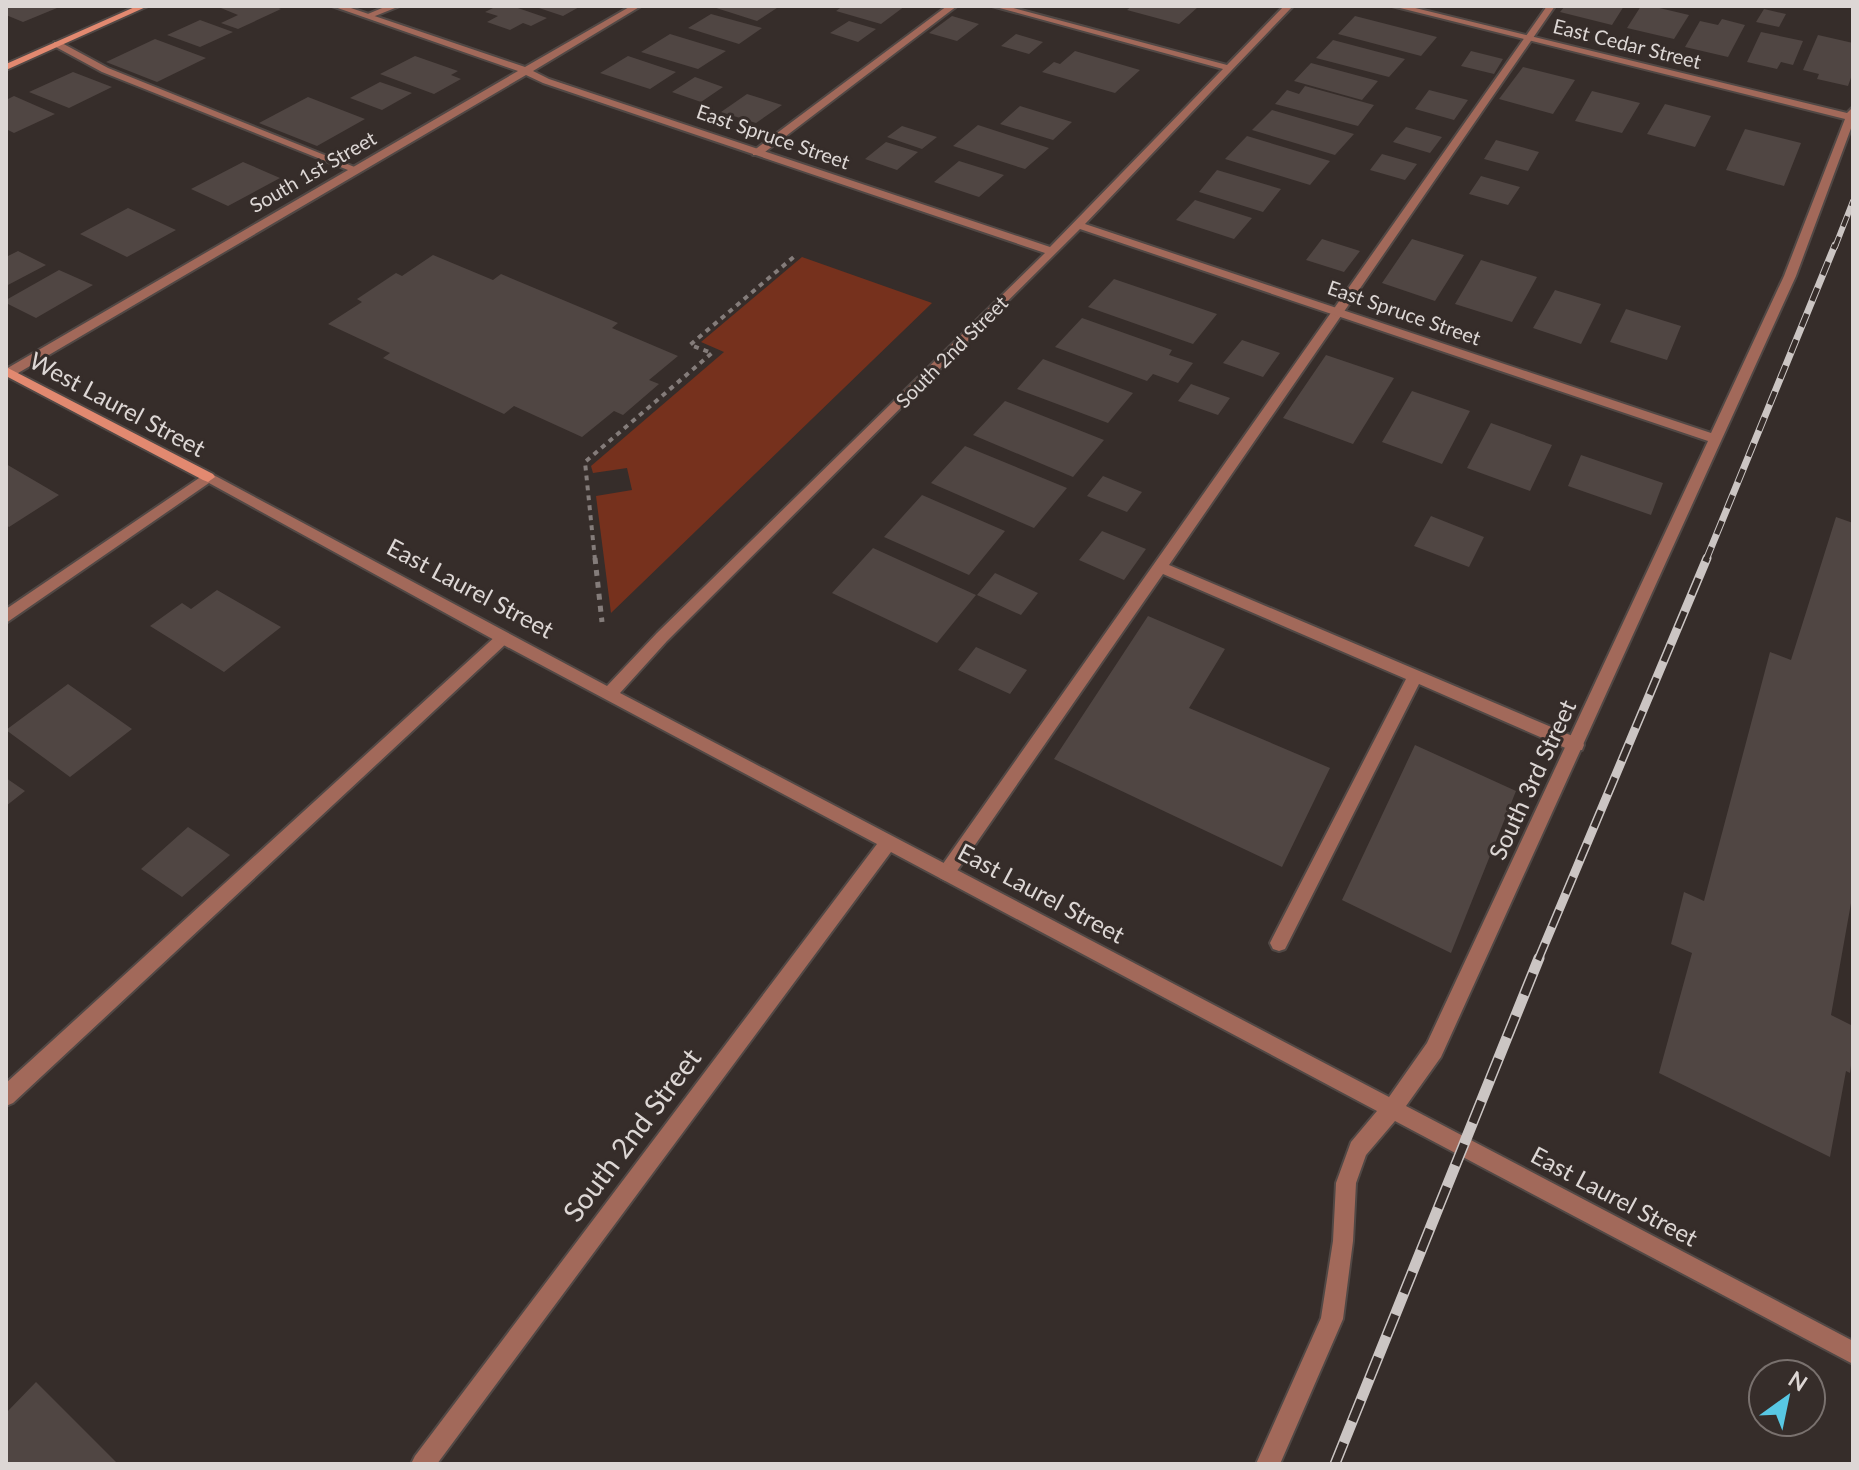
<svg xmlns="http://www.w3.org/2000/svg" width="1859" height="1470" font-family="Lato,sans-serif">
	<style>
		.green { fill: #76311d }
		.building { fill: #504643 }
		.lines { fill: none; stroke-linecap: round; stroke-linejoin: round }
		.lane-casing { stroke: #514845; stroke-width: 4 }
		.street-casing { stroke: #514845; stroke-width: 4 }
		.secondary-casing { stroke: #514845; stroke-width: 4 }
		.path-far1 { stroke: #847c7a; stroke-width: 4; stroke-dasharray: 5 5; stroke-linecap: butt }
		.path { stroke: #847c7a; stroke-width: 5; stroke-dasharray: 6 6; stroke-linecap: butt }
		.lane { fill: #a2695a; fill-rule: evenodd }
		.street { fill: #a2695a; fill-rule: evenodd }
		.secondary { fill: #e28970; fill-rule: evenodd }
		.rail-far3-casing { stroke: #cbc5c3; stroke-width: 6 }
		.rail-far2-casing { stroke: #cbc5c3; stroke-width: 7 }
		.rail-far1-casing { stroke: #cbc5c3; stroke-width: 9 }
		.rail-casing { stroke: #cbc5c3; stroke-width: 11 }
		.rail-far3 { stroke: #362d2a; stroke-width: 4; stroke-dasharray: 11; stroke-linecap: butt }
		.rail-far2 { stroke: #362d2a; stroke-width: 5; stroke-dasharray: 14; stroke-linecap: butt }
		.rail-far1 { stroke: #362d2a; stroke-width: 6; stroke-dasharray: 18; stroke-linecap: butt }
		.rail { stroke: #362d2a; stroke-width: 8; stroke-dasharray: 23; stroke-linecap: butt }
		.labels { text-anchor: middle; stroke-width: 6; stroke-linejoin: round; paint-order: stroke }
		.far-street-label { font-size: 20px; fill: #ddd7d5; stroke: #362d2a }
		.street-label { font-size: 24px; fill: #ddd7d5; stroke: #362d2a }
		.near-street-label { font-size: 28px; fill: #ddd7d5; stroke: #362d2a }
	</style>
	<rect width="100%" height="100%" fill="#362d2a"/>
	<path class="green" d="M802,257L932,303L611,613L596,496L632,490L627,468L593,473L591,466L724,352L701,342Z"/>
	<path class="building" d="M6,6H52L57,8L23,22L6,15Z
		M216,6H274L281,9L238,29L221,23L238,15Z
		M497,6H512L547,18L531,26L523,23L510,30L487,22L498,16L485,12Z
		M533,6H581L563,16Z
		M710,6H780L757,21Z
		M843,6H905L881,24L836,11Z
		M1132,6H1196L1198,7L1179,24L1127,10Z
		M1565,6H1624L1612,25L1560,12Z
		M1641,6H1651L1689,15L1674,39L1627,28Z
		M1764,9L1786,14L1779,27L1756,22Z
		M711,14L762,28L739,44L688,28Z
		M952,16L979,24L957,41L929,33Z
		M1355,16L1437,37L1421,56L1338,34Z
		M1722,19L1745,25L1728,57L1685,47L1700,21L1718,25Z
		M200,20L233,32L200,47L167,35Z
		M849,21L876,29L858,42L830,33Z
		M1761,32L1803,41L1793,65L1781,62L1777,69L1747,62Z
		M670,34L726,51L698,69L641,52Z
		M1016,34L1043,42L1029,54L1001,46Z
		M1818,35L1853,43V72L1848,86L1817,79L1819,74L1803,70Z
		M155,39L206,58L157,82L106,62Z
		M1333,40L1405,59L1389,77L1316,58Z
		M1075,51L1140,70L1115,93L1042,72L1054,62L1060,64Z
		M1471,51L1503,59L1494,74L1461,66Z
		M415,56L458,71L451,75L461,79L434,94L380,74Z
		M628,56L676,72L650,89L600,73Z
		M1311,63L1378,81L1362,100L1294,81Z
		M1523,67L1575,80L1553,114L1499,99Z
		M73,72L112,87L69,108L29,92Z
		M695,77L723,87L701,102L672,92Z
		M380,82L412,93L382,110L350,98Z
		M1305,86L1374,105L1358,126L1275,104L1287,90L1299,94Z
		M1429,90L1468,100L1454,120L1415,109Z
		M1592,91L1640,103L1622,133L1575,121Z
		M747,94L782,105L756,123L721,112Z
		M14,96L55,114L14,133L6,129V100Z
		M308,97L365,119L317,146L259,123Z
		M1665,104L1711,116L1695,147L1647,134Z
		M1020,106L1072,122L1053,140L1000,124Z
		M1272,110L1354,134L1335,155L1252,130Z
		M978,125L1049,148L1025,169L953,146Z
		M902,126L937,137L922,149L887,137Z
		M1406,127L1442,137L1430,153L1393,142Z
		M1745,129L1801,143L1784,186L1726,170Z
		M1247,136L1330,161L1310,185L1225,159Z
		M1496,140L1539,152L1528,171L1484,159Z
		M886,142L918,152L897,170L865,159Z
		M1382,154L1417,164L1405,180L1370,170Z
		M959,161L1004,175L979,197L934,182Z
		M243,162L280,178L228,206L191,189Z
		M1217,170L1281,189L1263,212L1199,192Z
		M1481,176L1520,187L1508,205L1469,194Z
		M1195,200L1252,218L1234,239L1176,220Z
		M128,208L176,230L127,257L80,234Z
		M1322,239L1360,251L1344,272L1306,260Z
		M1412,239L1464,255L1435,301L1382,283Z
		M18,251L46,265L6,286V257Z
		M433,255L493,280L501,274L618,323L612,328L678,356L649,380L659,384L623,415L614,411L582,437L514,406L504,414L383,358L390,353L328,324L362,302L357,299L396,273L402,276Z
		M1481,260L1537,277L1512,322L1455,304Z
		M59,270L93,285L36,318L6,303V300Z
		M1114,279L1217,314L1193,344L1088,307Z
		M1555,290L1601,304L1581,344L1533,328Z
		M1626,309L1681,326L1667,360L1610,342Z
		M1082,318L1172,350L1169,355L1193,363L1178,383L1153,374L1147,381L1055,347Z
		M1242,340L1280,353L1263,377L1223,363Z
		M1326,355L1394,378L1353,444L1283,418Z
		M1043,359L1133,393L1108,423L1017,389Z
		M1191,384L1230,398L1218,415L1178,401Z
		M1412,391L1470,411L1442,464L1382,442Z
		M1005,401L1104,440L1073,477L973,435Z
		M1491,423L1552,445L1530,491L1467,468Z
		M965,446L1067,488L1034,528L931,483Z
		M1581,455L1663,483L1651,515L1568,486Z
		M6,464L59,495L9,527L6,525Z
		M1103,476L1142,492L1127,512L1087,496Z
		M922,495L1005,531L969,575L884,537Z
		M1431,516L1484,537L1469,567L1414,546Z
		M1836,517L1853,523V892L1831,1015L1853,1026V1050L1850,1073L1846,1071L1830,1157L1659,1073L1692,953L1671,944L1684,892L1704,901L1770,652L1791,660Z
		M1102,531L1146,549L1124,580L1079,560Z
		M873,548L976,595L937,643L832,593Z
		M995,573L1038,593L1021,615L977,595Z
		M217,590L281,627L224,672L150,626L182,603L191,609Z
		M1148,616L1225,649L1189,708L1330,768L1282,867L1054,759Z
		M976,647L1027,670L1010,694L958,670Z
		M68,684L132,729L70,777L6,730Z
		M1415,745L1516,791L1451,953L1342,900Z
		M6,778L25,791L6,806Z
		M188,827L230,855L182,897L141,869Z
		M36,1382L118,1464H6V1413Z"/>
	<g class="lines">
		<g class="lane-casing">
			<path id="lane" d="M387,6H400L370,18L363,16Z
				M947,6H957L761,155H753V151Z
				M1547,6H1555L1169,565L1582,740L1584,745L1582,750H1570L1419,684L1285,949L1279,951L1273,949L1270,943L1273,937L1406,679L1163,574L952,878L946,881L940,878L937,873L940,868Z
				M54,42H60L108,68L362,170L353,172L102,72L54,46Z
				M503,632L511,638L508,642L13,1103L6,1106V1083L498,634Z"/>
		</g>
		<g class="street-casing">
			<path id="street" d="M332,6H345L525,67L631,6H641L533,71L549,79L1050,247L1223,69L992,6H1006L1227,65L1284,6H1293L1085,224L1711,433L1784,276L1845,119L1392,6H1407L1847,113L1853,107V123L1796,276L1441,1057L1406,1106L1853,1341V1364L1395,1121L1366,1155L1356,1183L1353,1241L1343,1319L1280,1464H1256L1321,1318L1333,1241L1336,1183L1351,1142L1377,1111L891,852L437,1464H411L415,1456L877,844L498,642L209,483L6,623V609L208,472L607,686L657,633L1045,253L543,83L526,75L13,376H6V369L518,71ZM1080,229L1708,441L1427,1043L1389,1097L620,693L667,641Z"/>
		</g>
		<g class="secondary-casing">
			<path id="secondary" d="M137,6H148L6,70V64Z
				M6,367L213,474L215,477L208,482L203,480L6,376Z"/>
		</g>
		<path class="path-far1" d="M595,560L585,462L712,353L690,345L796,255"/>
		<path class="path" d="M595,558L602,622"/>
		<use href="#lane" class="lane"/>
		<use href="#street" class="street"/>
		<use href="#secondary" class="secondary"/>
		<g class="rail-far3-casing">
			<path id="rail-far3" d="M1835,247L1853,201"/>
		</g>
		<g class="rail-far2-casing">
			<path id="rail-far2" d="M1706,560L1835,245"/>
		</g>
		<g class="rail-far1-casing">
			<path id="rail-far1" d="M1538,960L1707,558"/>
		</g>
		<g class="rail-casing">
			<path id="rail" d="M1335,1464L1539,958"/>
		</g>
		<use href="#rail-far3" class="rail-far3"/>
		<use href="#rail-far2" class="rail-far2"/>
		<use href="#rail-far1" class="rail-far1"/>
		<use href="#rail" class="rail"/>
	</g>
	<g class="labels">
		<g class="far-street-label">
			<text transform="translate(1627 44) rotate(14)" y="7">East Cedar Street</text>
			<text transform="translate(773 137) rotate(19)" y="7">East Spruce Street</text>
			<text transform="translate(313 172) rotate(-30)" y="7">South 1st Street</text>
			<text transform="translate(1404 313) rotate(19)" y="7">East Spruce Street</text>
			<text transform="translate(952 352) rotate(-45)" y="7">South 2nd Street</text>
		</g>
		<g class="street-label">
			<text transform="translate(117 405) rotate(28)" y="8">West Laurel Street</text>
			<text transform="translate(470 589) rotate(28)" y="8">East Laurel Street</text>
			<text transform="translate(1533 780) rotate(-65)" y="8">South 3rd Street</text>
			<text transform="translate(1041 894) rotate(28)" y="8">East Laurel Street</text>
			<text transform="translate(1614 1197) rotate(28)" y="8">East Laurel Street</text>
		</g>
		<g class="near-street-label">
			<text transform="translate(632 1135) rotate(-53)" y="10">South 2nd Street</text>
		</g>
	</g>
	<rect width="1859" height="1470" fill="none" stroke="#ddd7d5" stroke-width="16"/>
	<g transform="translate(1787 1398) rotate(33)"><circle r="38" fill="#362d2a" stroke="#79716e" stroke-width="2"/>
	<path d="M0-6L14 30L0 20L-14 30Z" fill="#58c8e4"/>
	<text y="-12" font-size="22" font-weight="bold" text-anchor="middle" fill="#ddd7d5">N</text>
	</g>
</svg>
